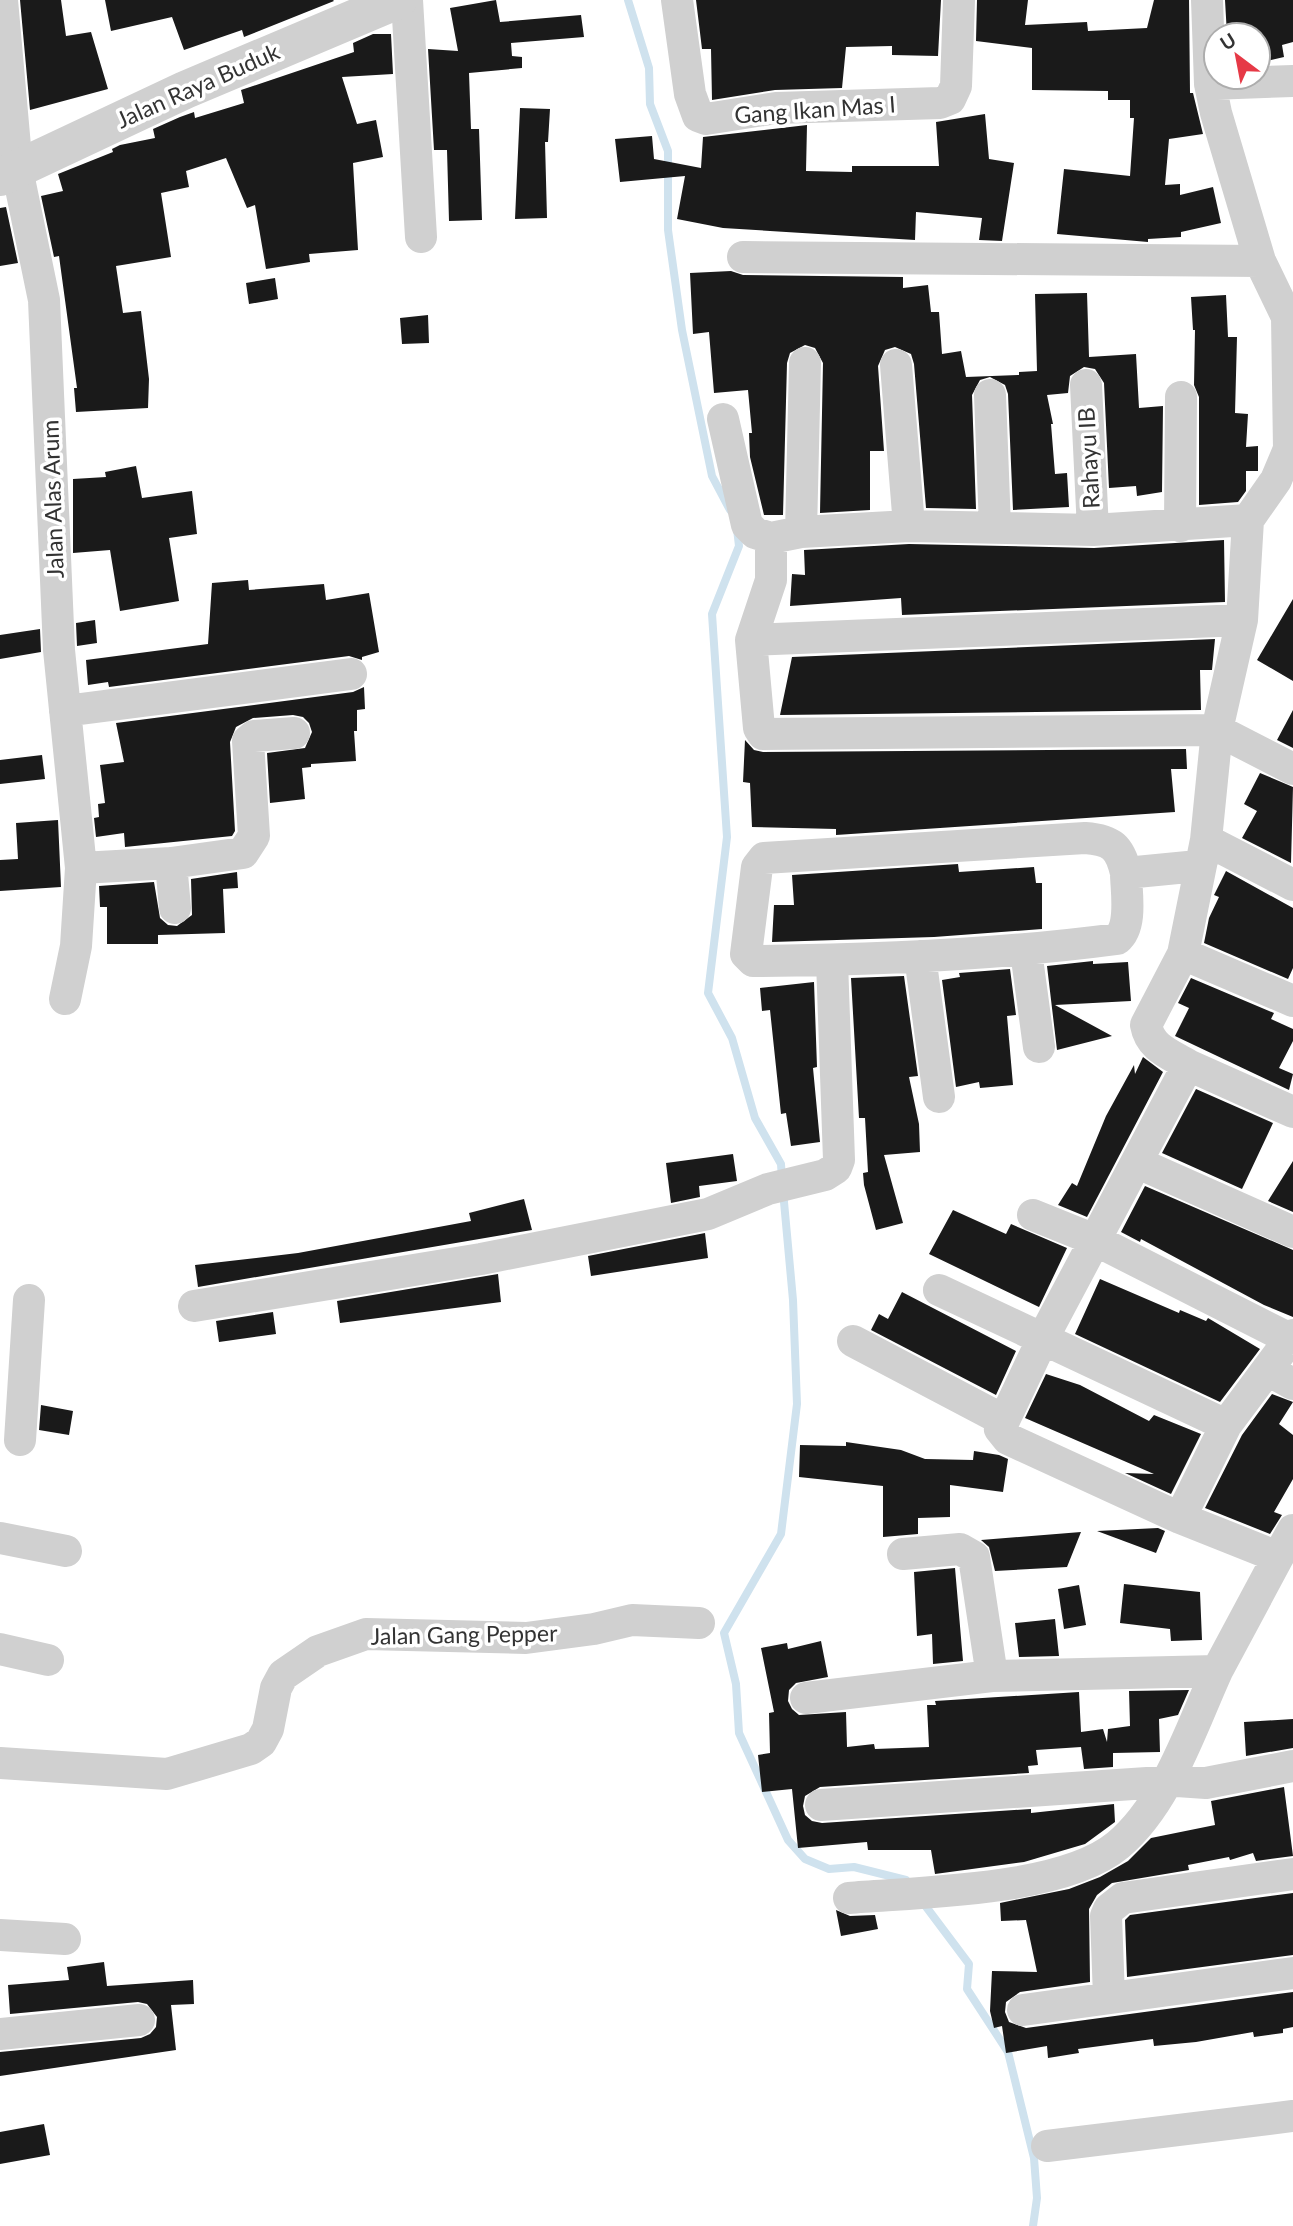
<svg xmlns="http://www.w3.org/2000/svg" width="1293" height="2226" font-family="Lato,sans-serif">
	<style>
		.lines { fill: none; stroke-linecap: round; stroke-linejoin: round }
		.stream { stroke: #cfe2ee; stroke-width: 8 }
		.building { fill: #1a1a1a }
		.minor { stroke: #d0d0d0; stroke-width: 32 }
		.tertiary { stroke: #d0d0d0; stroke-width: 38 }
		.labels { text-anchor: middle; stroke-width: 7; stroke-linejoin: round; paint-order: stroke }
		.street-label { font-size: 23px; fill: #333; stroke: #fff }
	</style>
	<rect width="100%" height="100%" fill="#fff"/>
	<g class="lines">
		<path class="stream" d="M628,0L649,68L650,104L668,151V230L682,330L712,476L730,510
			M737,529L739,546L712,614L727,837L708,993L732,1038L755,1118L781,1164L782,1179
			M783,1191L793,1300L797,1404L781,1534L724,1633L736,1684L739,1733L788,1840L805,1859L829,1869L854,1867L906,1880L909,1884
			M921,1900L969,1964L967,1989L1008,2052L1034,2158L1037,2198L1033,2226"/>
	</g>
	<path class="building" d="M20,0H61L66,36L91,32L108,89L30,110Z
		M105,0H333L334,1L244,37L242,30L184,50L172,17L111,31Z
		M496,0L500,22L581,15L584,37L511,43L512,56L522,57V68L469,73L471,129H479L482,220L449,221L447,150H434L428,49L458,51L450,8Z
		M696,0H941L938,56L892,55V46L846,47L842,88L775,90L712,100L711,49H702Z
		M977,0H1028L1025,25L1087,22L1088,31L1147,28L1154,0H1189L1190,93H1193L1203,134L1169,139L1165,185L1180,184V195L1213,187L1221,223L1181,232V237L1148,239V242L1057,234L1064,169L1130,176L1134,118H1130V100H1108V91L1032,90V48L976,41Z
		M1225,0H1293V42L1282,45L1284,57L1258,63V35H1227Z
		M373,34H391L393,74L342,77L357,124L376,120L383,157L353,163L358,250L309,254L310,262L266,269L255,205L247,208L226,158L186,171L189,187L161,193L171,257L116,266L123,313L141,311L149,379L148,408L76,412L74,388H77L59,256L54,257L41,196L63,191L58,174L113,152L112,149L120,145L155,138L153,129L180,117L194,112L195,118L244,103L241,90L354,52L353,43Z
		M520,108L550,109L548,142H545L547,218L515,219Z
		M985,114L989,159L1014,163L1002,241L979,240L982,218L916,212L915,240L723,228L677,219L685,176L620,182L615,139L652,136L654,159L701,168L703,137L807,125L806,171L852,172V166H939L936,122Z
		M6,207L18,263L0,266V208Z
		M731,271L743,275L903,277V288L928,285L931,312H939L942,354L961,351L966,377L1019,375V372L1037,371L1035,294L1087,293L1089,357L1136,354L1139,408L1163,406L1162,492L1137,496L1136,486L1109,488L1104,383L1095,369L1084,367L1070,376L1068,393L1047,395L1053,424H1051L1055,474L1067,473L1069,507L1013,510L1008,394L1005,385L990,377L980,380L972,395L976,509L926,508L914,364L911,354L895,347L885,350L878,366L884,451H870V510L820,513L823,363L815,348L805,345L790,353L787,363L783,515H764L750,457L749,433H752L748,390L714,393L709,332L693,334L690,273Z
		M275,278L278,299L249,304L246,283Z
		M1226,295L1228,337H1237L1235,413L1248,414L1246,447L1258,446V471H1246V491L1238,502L1199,505V397L1194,385L1195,330H1193L1191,297Z
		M428,315L429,343L402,344L400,318Z
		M136,466L142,498L192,491L197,534L169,538L179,601L120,611L110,550L73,553V479L106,477L105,472Z
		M1224,540L1225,602L902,615L901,598L790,606L792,574L805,575L804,550L909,544L1094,548Z
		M248,580L249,590L324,584L326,600L369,593L379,652L362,657V660L349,656L109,687L108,682L88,685L86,660L208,644L212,583Z
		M1293,599V681L1257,660Z
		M95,620L97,643L77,646L76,623Z
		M40,629L41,652L0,659V635Z
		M1215,639L1212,670H1200L1201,710L780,715L792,657Z
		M364,687L365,709L357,710V731H354L356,761L311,764V767L302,768L305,799L270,803L267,753L305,748L312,732L309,723L303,717L293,715L253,718L236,727L230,742L235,831L232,836L125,847L124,833L96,837L94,818L99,817L98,804L105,803L100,765L124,762L116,723L353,692Z
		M1293,710V748L1277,740Z
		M745,740L754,750L763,752L1186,749L1187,769H1171L1175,812L836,835V829L752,827L750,783L743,782Z
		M42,755L45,779L0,784V760Z
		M1260,773L1293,787L1291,863L1242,838L1257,811L1244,804Z
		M58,820L61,887L0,891V860L18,859L16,823Z
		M958,864L959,872L1034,867L1036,883H1042V929L934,937L772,942L774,905H794L792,875Z
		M1226,871L1293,908V968L1288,979L1204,943L1209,918L1219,897L1214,895Z
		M237,872L238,888L223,889L225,933L158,935V944H107V907H100L99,886L154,882L160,918L168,925L177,926L192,915L191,879Z
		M1093,961V964L1128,962L1131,1001L1055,1005L1112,1036L1057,1050L1047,966Z
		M1010,969L1016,1015L1007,1016L1013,1085L980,1088L979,1082L956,1087L942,980L960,977L959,973Z
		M904,976L918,1076L909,1077L919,1124L920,1152L884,1155L903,1223L876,1230L864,1185L863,1173L868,1172L865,1118H859L851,978Z
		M1191,978L1274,1013L1271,1019L1293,1029V1041L1279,1068L1293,1074L1289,1090L1175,1036L1189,1008L1178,1003Z
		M814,982L817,1067L813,1068L820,1142L791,1146L786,1113L781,1114L770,1010L762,1011L760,988Z
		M1143,1057L1163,1072L1087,1217L1058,1205L1072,1183L1077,1186L1106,1116L1134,1065L1135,1074Z
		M1196,1089L1273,1123L1242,1189L1162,1153Z
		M733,1154L737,1181L699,1186L700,1197L671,1203L666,1163Z
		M1293,1161V1212L1268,1201Z
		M1145,1186L1293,1250V1317L1264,1305L1141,1239L1140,1242L1121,1232Z
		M524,1199L532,1230L198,1287L195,1265L298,1253L471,1221L469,1213Z
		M953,1210L1006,1234L1011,1224L1067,1248L1039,1307L929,1254Z
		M705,1233L708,1258L591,1276L588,1256Z
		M498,1274L501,1302L340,1323L337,1301Z
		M1100,1279L1179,1313L1180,1310L1206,1321L1208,1318L1260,1349L1220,1402L1075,1334Z
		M902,1292L1016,1351L996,1395L871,1330L879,1314L888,1319Z
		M273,1312L276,1334L219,1342L216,1321Z
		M1046,1374L1080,1385L1149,1421L1154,1415L1201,1434L1171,1494L1125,1473L1154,1474L1025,1418Z
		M1272,1394L1293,1402L1279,1424L1293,1435V1479L1274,1512L1282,1515L1270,1534L1205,1508L1242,1435Z
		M41,1405L73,1411L69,1435L39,1430Z
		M846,1442L901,1450L925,1459L973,1460L974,1451L999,1455L1008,1459L1003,1492L950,1485V1517L918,1518V1534L883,1537V1486L799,1477L800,1445L846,1446Z
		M1158,1528L1165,1531L1156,1553L1097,1531Z
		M1081,1532L1067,1567L995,1571L989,1547L981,1540Z
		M955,1568L963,1661L933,1664L932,1634L917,1636L914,1572Z
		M1124,1584L1200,1592L1202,1640L1171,1641L1170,1629L1120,1623Z
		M1079,1585L1086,1625L1064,1629L1058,1589Z
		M1055,1619L1059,1656L1019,1657L1015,1623Z
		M821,1641L828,1677L796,1683L789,1690L788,1701L792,1709L799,1715L846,1712L847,1747L874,1744L875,1749L929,1747L927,1705H936L935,1701L1079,1692L1081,1732L1103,1729L1107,1742L1108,1729L1130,1726L1129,1691L1189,1690L1178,1715L1159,1719L1160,1752L1113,1753V1767L1084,1769L1081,1747L1036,1750L1038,1765L1028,1766L1029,1773L820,1787L805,1796L803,1806L805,1815L812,1821L822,1823L1031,1809V1813L1114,1804L1115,1822L1085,1844L1024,1862L935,1874L931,1850H868L867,1842L798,1848L792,1789L762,1792L758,1755L770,1753L769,1713L774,1712L761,1648L787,1643L788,1649Z
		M1293,1719V1748L1246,1756L1244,1722Z
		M1284,1787L1293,1856L1256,1861L1253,1853L1230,1860L1229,1857L1188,1865L1189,1870L1112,1883L1097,1895L1089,1909L1090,1982L1020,1992L1006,2002L1005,2012L1009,2022L1026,2028L1293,1992V2027L1283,2029V2033L1254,2037L1253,2032L1196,2042L1154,2046L1153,2039L1078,2049L1079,2053L1048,2058L1047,2046L1006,2053L1002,2026L994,2028L990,2011L992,1971L1037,1972L1026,1920L1001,1921L1000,1903L1069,1889L1100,1877L1128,1861L1151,1838L1215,1825L1211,1801Z
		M1293,1893V1955L1127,1977L1125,1920L1130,1915Z
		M836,1910L850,1916L875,1915L878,1929L841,1936Z
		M104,1962L107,1986L193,1980L194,2004L171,2005L176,2050L0,2076V2052L141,2038L150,2034L156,2027L157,2017L147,2004L138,2002L10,2014L8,1985L69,1980L67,1967Z
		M44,2124L50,2155L0,2164V2132Z"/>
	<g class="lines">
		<path class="minor" d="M2,0L17,169L44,300L59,650L81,868L76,946L65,999
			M407,0L421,237
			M677,0L690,94L698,116L706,119L776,108L940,103L950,99L956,86L959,0
			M1207,0L1210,84L1216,113L1260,261L1287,317L1289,449L1276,480L1248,520L1242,620L1217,730L1206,840L1183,954L1146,1025C1150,1048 1170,1054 1188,1065L1043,1338L1000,1429L1008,1439L1180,1518L1278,1557L1293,1530
			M1210,84L1293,81
			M743,257L1260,261
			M896,365L909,526
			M1086,385L1093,530
			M990,395L995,527
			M723,419L747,525L755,533L771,538L801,532L909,526L1093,530L1248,520
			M1180,526L1181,397
			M801,532L805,363
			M771,538V580L751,640L759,728L763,734L1217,730L1293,769
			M751,640L1242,620
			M65,711L351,674
			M1206,840L1293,885
			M171,863L175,908
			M81,868L171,863L243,853L254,836L248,741L254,736L294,733
			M1126,873C1126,891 1133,926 1117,939C996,955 875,960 753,961L746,954L757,867L764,858L1085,838C1112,840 1120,847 1126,873L1198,866
			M1026,951L1039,1047
			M1183,954L1293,1001
			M920,956L939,1097
			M1188,1065L1293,1112
			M1138,1163L1293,1232
			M1033,1215L1095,1240L1290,1339
			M939,1290L1226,1425
			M194,1306L481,1259L708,1214L768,1189L825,1175L836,1168L839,1160L832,961
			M853,1341L1003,1420
			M1268,1370L1293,1384
			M20,1440L29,1300
			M1180,1518L1226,1425L1293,1335
			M0,1538L66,1551
			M903,1554L960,1549L974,1557L992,1676
			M0,1649L48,1660
			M1217,1671L1278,1557
			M806,1698L992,1676L1217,1671C1191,1728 1167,1804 1118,1845C1063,1891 920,1892 849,1898
			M0,1763L167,1774L251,1749L261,1742L268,1729L276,1688L283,1675L318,1651L366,1634L526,1638L594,1629L632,1620L699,1623
			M821,1805L1177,1781L1206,1783L1293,1766
			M0,1935L65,1939
			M1109,1997L1106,1916L1109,1909L1123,1898L1293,1874
			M1023,2010L1293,1973
			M0,2034L139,2020
			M1047,2146L1293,2116"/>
		<path class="tertiary" d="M0,177L185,90L398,0"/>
	</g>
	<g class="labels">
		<g class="street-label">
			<text transform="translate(198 86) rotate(-24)" y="8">Jalan Raya Buduk</text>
			<text transform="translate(815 110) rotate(-4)" y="8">Gang Ikan Mas I</text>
			<text transform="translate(1089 458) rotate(-93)" y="8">Rahayu IB</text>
			<text transform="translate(53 499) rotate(-92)" y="8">Jalan Alas Arum</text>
			<text transform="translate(464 1635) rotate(-1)" y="8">Jalan Gang Pepper</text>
		</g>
	</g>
	<g transform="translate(1237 56) rotate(328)"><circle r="33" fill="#ffffff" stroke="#adadad" stroke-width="2"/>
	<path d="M0-5L12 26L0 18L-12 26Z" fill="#e63946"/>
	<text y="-10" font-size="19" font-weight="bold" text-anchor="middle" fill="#333333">U</text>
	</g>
</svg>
